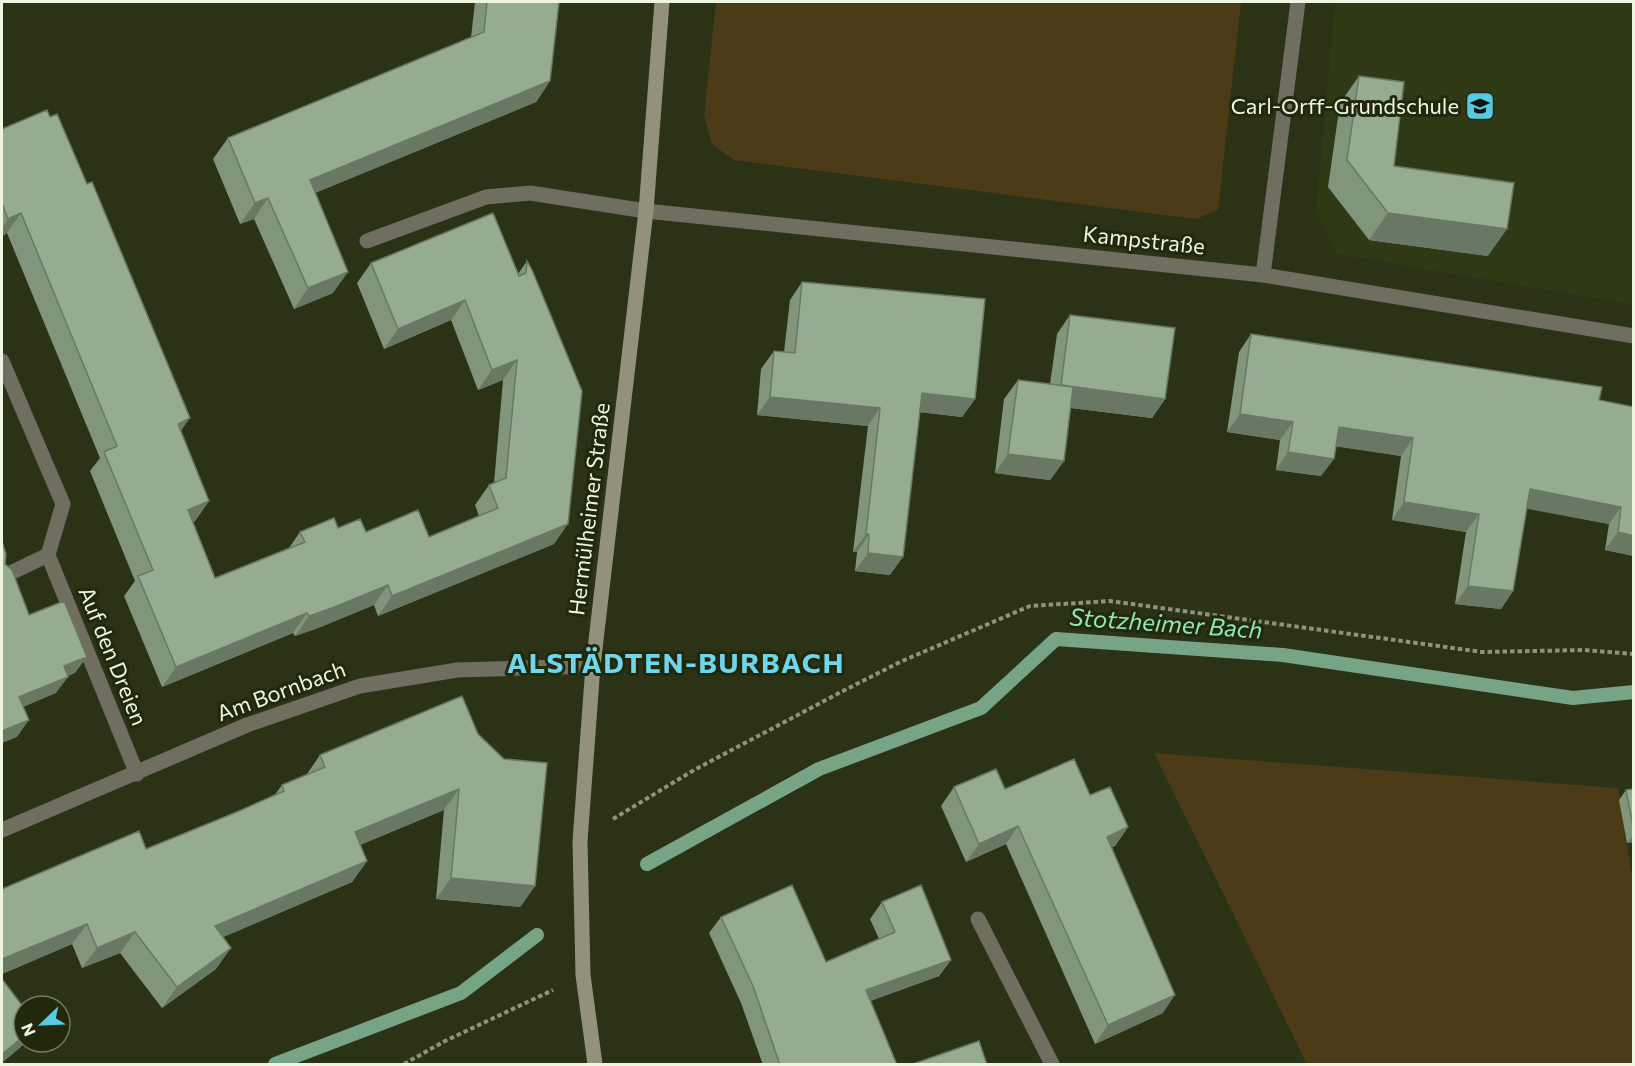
<svg xmlns="http://www.w3.org/2000/svg" width="1635" height="1066" font-family="Commissioner,sans-serif">
	<style>
		.built { fill: #303915 }
		.green { fill: #4b3b17 }
		.lines { fill: none; stroke-linecap: round; stroke-linejoin: round }
		.stream { stroke: #77a386; stroke-width: 14 }
		.path { stroke: #8d937c; stroke-width: 4; stroke-dasharray: 4.5 3; stroke-linecap: butt }
		.lane { stroke: #6f6e60; stroke-width: 15 }
		.street { stroke: #6f6e60; stroke-width: 15 }
		.secondary { stroke: #93917b; stroke-width: 15 }
		.wall { fill: #81947c }
		.shaded-wall { fill: #697865 }
		.building { fill: #96ac90; stroke: #697865; stroke-width: 1.5 }
		.labels { text-anchor: middle; stroke-width: 6; stroke-linejoin: round; paint-order: stroke }
		.poi-label { font-size: 22px; fill: #eff5e3; stroke: #21280c; text-anchor: end }
		.street-label { font-size: 22px; fill: #eff5e3; stroke: #21280c }
		.water-label { font-size: 24px; font-style: italic; fill: #8ee7b4; stroke: #21280c }
		.district-label { font-size: 28px; font-weight: bold; letter-spacing: 1.5px; fill: #6fd6eb; stroke: #21280c }
	</style>
	<rect width="100%" height="100%" fill="#2b3216"/>
	<path class="built" d="M1335,2H1633V305L1337,254L1316,211Z"/>
	<path class="green" d="M716,2H1241L1218,210L1196,219L734,160L712,144L704,115Z
		M1154,753L1618,788L1633,883V1064H1307Z"/>
	<g class="lines">
		<path class="stream" d="M647,864L819,769L981,708L1056,639L1283,655L1573,698L1634,692
			M275,1064L461,993L537,935"/>
		<path class="path" d="M613,819L694,770L841,692L900,662L1030,606L1110,601L1482,652L1584,650L1634,654
			M404,1064L445,1041L553,990"/>
		<path class="lane" d="M367,241L486,197L530,193L646,211"/>
		<path class="street" d="M646,211L1263,275L1634,336
			M1263,275L1298,2
			M2,361L63,504L48,555L137,774
			M2,577L48,555
			M2,830L247,725L360,686L457,670L593,666
			M978,919L1052,1064"/>
		<path class="secondary" d="M595,1064L583,975L580,841L593,666L646,211L662,2"/>
	</g>
	<path class="wall" d="M475,2H559L550,81L536,102L315,193L333,293L294,309L254,219L240,224L213,159L228,138L471,37Z
		M1359,76L1394,166L1488,256L1369,240L1328,187L1340,103Z
		M2,129L181,431L209,501L195,521L193,522L215,578L289,548L300,532L338,528L366,532L429,537L479,516L475,505L489,485L494,483L503,380L478,390L451,320L384,349L357,283L371,263L518,274L527,261L554,544L378,616L374,605L318,628L295,636L293,633L162,687L124,596L135,581L90,471L100,458L7,233L2,236Z
		M802,282L975,399L962,417L920,412L890,575L855,571L857,552H853L868,426L757,415L761,369L774,351L784,352L790,300Z
		M1070,315L1165,399L1152,418L1071,408L1064,461L1050,480L995,473L1004,399L1018,380L1050,384L1057,334Z
		M1251,334L1599,400L1634,556L1605,550L1609,524L1526,508L1513,591L1501,609L1455,604L1466,532L1392,520L1401,456L1336,446L1321,476L1276,470L1280,440L1227,432L1239,352Z
		M462,696L535,886L520,907L436,899L444,810L360,845L367,861L352,882L223,937L216,969L162,1008L120,953L82,968L72,944L2,974V889L146,849L274,796L282,785L307,774L320,755Z
		M954,787L1005,789L1090,795L1128,827L1115,846L1112,847L1163,1013L1095,1044L1006,844L966,862L941,806Z
		M1634,789V842L1627,843L1619,800L1626,790Z
		M882,902L951,960L939,976L870,1001L897,1065H763L741,1003L709,933L721,917L826,962L879,939L870,919Z"/>
	<path class="shaded-wall" d="M550,81L536,102L295,201L310,180Z
		M268,198L254,219L240,224L255,203Z
		M21,213L7,233L2,236V228L8,219Z
		M1388,213L1507,229L1488,256L1369,240Z
		M348,272L333,293L294,309L308,288Z
		M465,300L451,320L384,349L398,329Z
		M517,360L503,380L478,390L492,370Z
		M1061,385L1165,399L1152,418L1047,405Z
		M922,393L975,399L962,417L909,411Z
		M770,397L880,408L868,426L757,415Z
		M1240,414L1293,422L1280,440L1227,432Z
		M190,418L176,438L178,424Z
		M1339,427L1413,438L1401,456L1326,445Z
		M1288,452L1334,459L1321,476L1276,470Z
		M1008,454L1064,461L1050,480L995,473Z
		M1530,489L1621,507L1609,524L1517,507Z
		M209,501L195,521L174,530L188,510Z
		M1404,502L1479,514L1466,532L1392,520Z
		M568,524L554,544L378,616L392,596Z
		M1618,532L1634,536V556L1605,550Z
		M866,534H869L857,552H853Z
		M868,553L903,557L890,575L855,571Z
		M388,585L374,605L318,628L295,636L309,616Z
		M1468,586L1513,591L1501,609L1455,604Z
		M307,613L293,633L162,687L176,667Z
		M87,657L75,673L52,683L64,666Z
		M68,677L56,693L7,714L19,697Z
		M29,720L17,737L2,743V731Z
		M459,789L444,810L340,853L355,832Z
		M1018,826L1006,844L966,862L979,844Z
		M1128,827L1115,846L1094,855L1107,837Z
		M1634,834V842L1627,843Z
		M367,861L352,882L200,947L215,926Z
		M451,878L535,886L520,907L436,899Z
		M87,924L72,944L2,974V959Z
		M135,932L120,953L82,968L97,948Z
		M231,948L216,969L162,1008L177,987Z
		M951,960L939,976L854,1007L866,990Z
		M1175,995L1163,1013L1095,1044L1108,1025Z
		M24,1036V1042H25L22,1046L2,1063V1054Z"/>
	<path class="building" d="M487,2H559L550,81L310,180L348,272L308,288L268,198L255,203L228,138L484,32Z
		M1359,76L1404,82L1394,166L1514,183L1507,229L1388,213L1347,160Z
		M47,110L50,117L57,114L87,184L92,182L190,418L178,424L209,501L188,510L215,578L305,542L300,532L334,518L338,528L360,519L366,532L418,510L429,537L498,508L489,485L506,478L517,360L492,370L465,300L398,329L371,263L493,213L519,276L526,273L527,261L532,270L582,391L568,524L392,596L388,585L332,608L309,616L307,613L176,667L138,576L153,570L104,452L117,446L21,213L8,219L2,203V129Z
		M802,282L985,299L975,399L922,393L903,557L868,553L869,534H866L880,408L770,397L774,351L795,353Z
		M1070,315L1175,328L1165,399L1061,385Z
		M1251,334L1602,387L1599,400L1634,407V536L1618,532L1621,507L1530,489L1513,591L1468,586L1479,514L1404,502L1413,438L1339,427L1334,459L1288,452L1293,422L1240,414Z
		M1018,380L1073,387L1064,461L1008,454Z
		M2,542L6,554L5,564L12,570L29,615L64,601L87,657L64,666L68,677L19,697L29,720L2,731Z
		M462,696L478,734L504,759L547,763L535,886L451,878L459,789L355,832L367,861L215,926L231,948L177,987L135,932L97,948L87,924L2,959V889L139,831L146,849L237,812L284,791L282,785L325,767L320,755Z
		M1074,759L1090,795L1110,787L1128,827L1107,837L1175,995L1108,1025L1018,826L979,844L954,787L996,769L1005,789Z
		M1634,789V831L1626,790Z
		M792,885L826,962L895,932L882,902L921,885L951,960L866,990L897,1065H780L753,986L721,917Z
		M2,979L24,1008V1036L2,1054Z
		M979,1041L987,1065H910Z"/>
	<defs>
		<g id="school-square" transform="scale(1.5)"><rect x="-9" y="-9" width="18" height="18" rx="4" fill="#55cae0" stroke="#21280c"/><path d="M0-5L7-2L0 1L-7-2ZM-4 1L0 2.5L4 1V4Q0 6-4 4Z" fill="#111"/></g>
	</defs>
	<g fill-rule="evenodd">
		<use href="#school-square" x="1480" y="106"/>
	</g>
	<g class="labels">
		<g class="poi-label">
			<text x="1459" y="114">Carl-Orff-Grundschule</text>
		</g>
		<g class="street-label">
			<text transform="translate(1144 240) rotate(6)" y="8">Kampstraße</text>
			<text transform="translate(589 509) rotate(-83)" y="8">Hermülheimer Straße</text>
			<text transform="translate(113 656) rotate(68)" y="8">Auf den Dreien</text>
			<text transform="translate(281 691) rotate(-20)" y="8">Am Bornbach</text>
		</g>
		<g class="water-label">
			<text transform="translate(1166 624) rotate(4)" y="8">Stotzheimer Bach</text>
		</g>
		<g class="district-label">
			<text x="676" y="673">ALSTÄDTEN-BURBACH</text>
		</g>
	</g>
	<rect width="1635" height="1066" fill="none" stroke="#eff5e3" stroke-width="6"/>
	<g transform="translate(42 1024) rotate(247)"><circle r="28" fill="#21280c" stroke="#737a62" stroke-width="1.5"/>
	<path d="M0-4.5L10 22L0 15L-10 22Z" fill="#55cae0"/>
	<text y="-9" font-size="16" font-weight="bold" text-anchor="middle" fill="#eff5e3">N</text>
	</g>
</svg>
